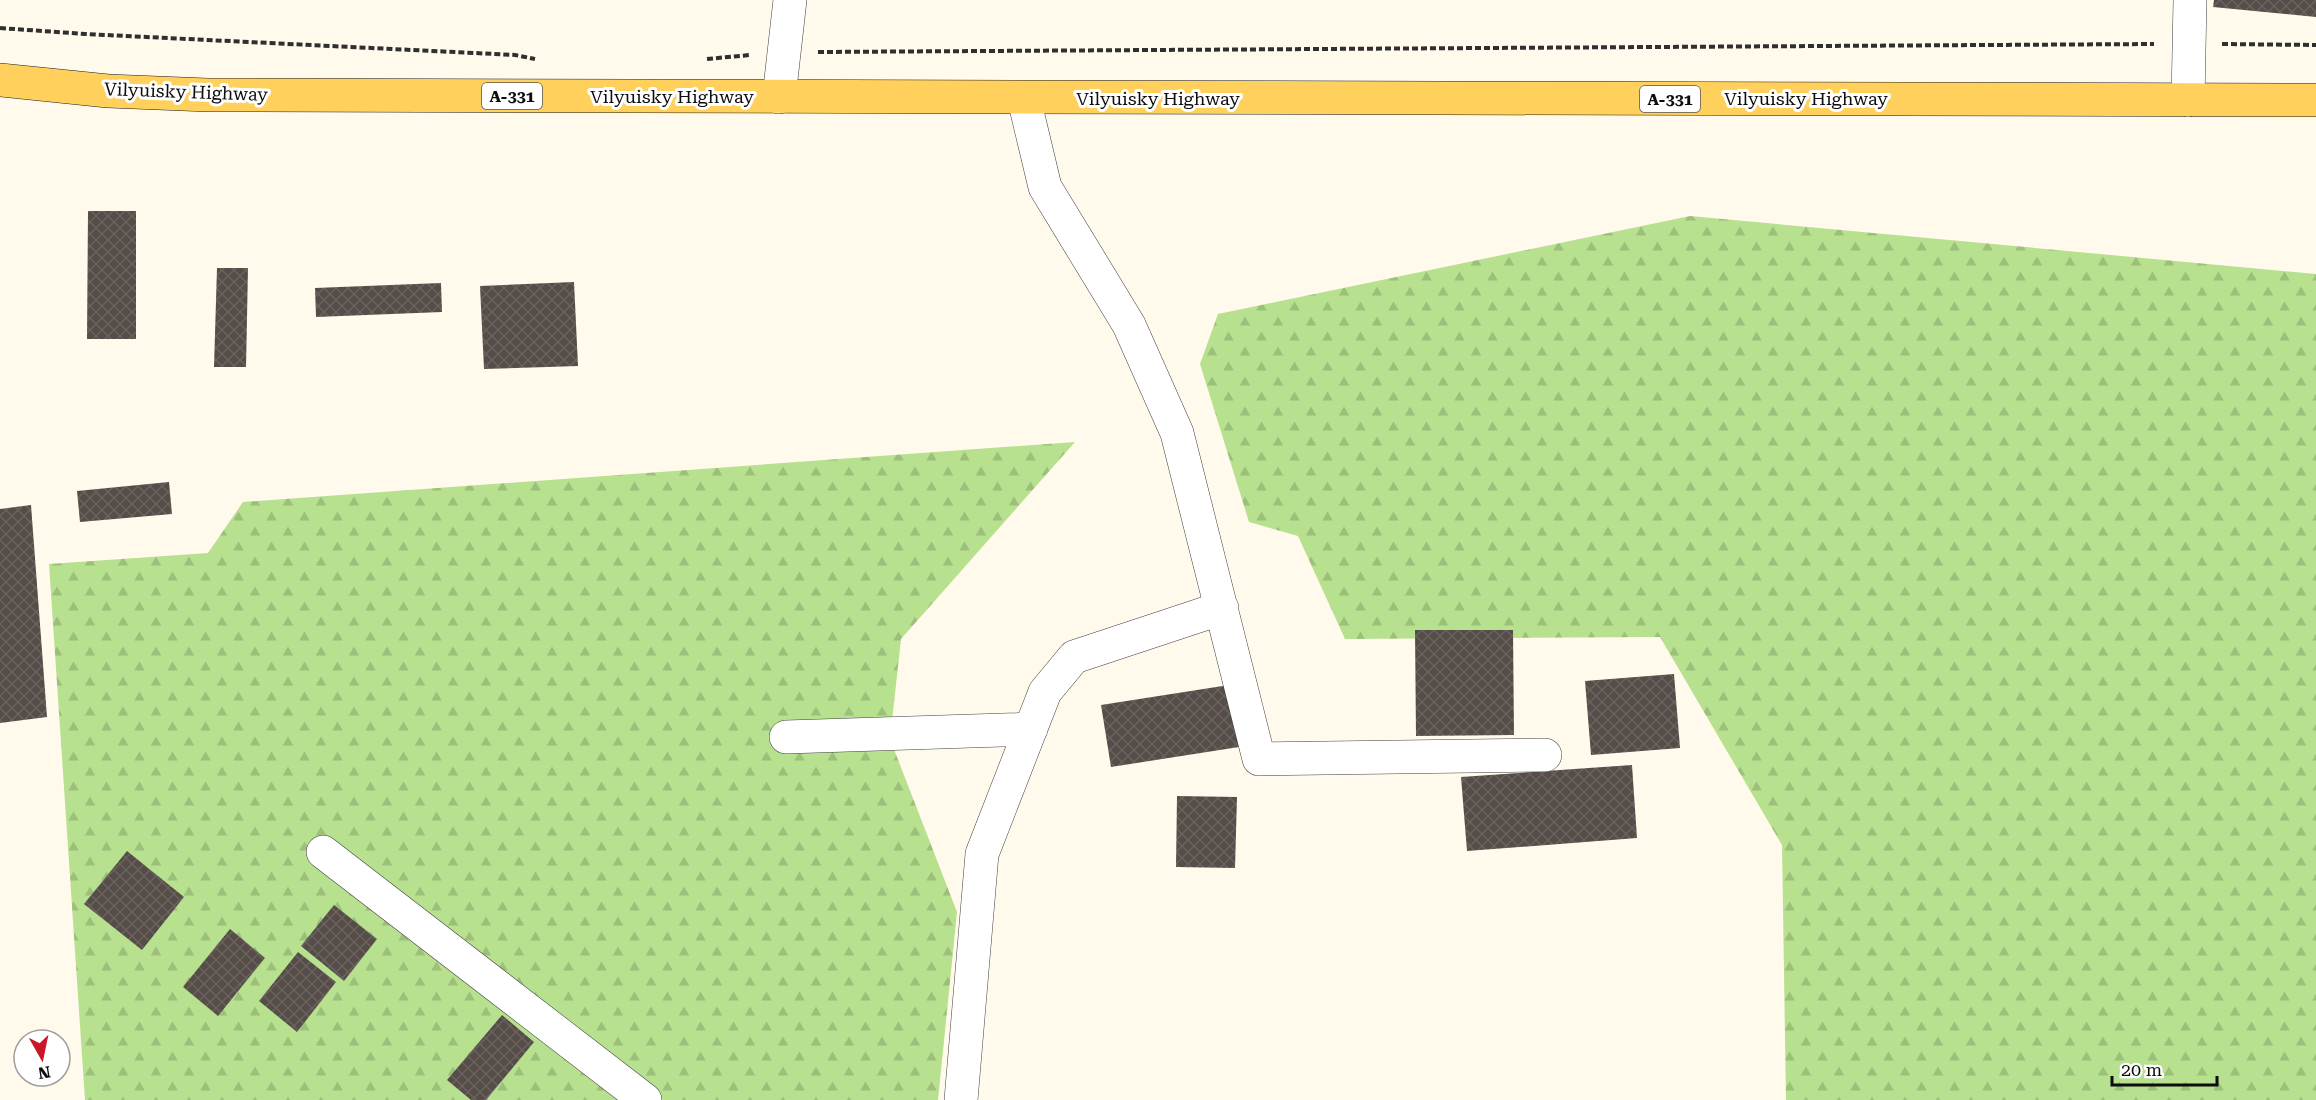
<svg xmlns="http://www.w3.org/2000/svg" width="2316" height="1100" font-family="'Roboto Serif',serif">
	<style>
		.forest { fill: url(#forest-firs) }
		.building { fill: url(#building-cross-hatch) }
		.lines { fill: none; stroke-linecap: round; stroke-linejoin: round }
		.minor-casing { stroke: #404040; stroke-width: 34 }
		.major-casing { stroke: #1e1e1e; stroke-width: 34 }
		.path { stroke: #2f2f2f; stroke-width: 4; stroke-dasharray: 6 3; stroke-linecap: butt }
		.minor { stroke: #fff; stroke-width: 33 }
		.major { stroke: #ffd05c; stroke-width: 33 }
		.labels { text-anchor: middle; stroke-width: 6; stroke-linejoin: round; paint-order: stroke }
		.shield { fill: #fff; stroke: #565656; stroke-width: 1.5 }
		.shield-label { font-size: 16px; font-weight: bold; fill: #0d0d0d }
		.street-label { font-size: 18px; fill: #0d0d0d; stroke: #fff }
	</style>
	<defs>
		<pattern id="forest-firs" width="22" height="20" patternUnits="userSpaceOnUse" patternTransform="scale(1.5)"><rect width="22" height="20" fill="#b7e08f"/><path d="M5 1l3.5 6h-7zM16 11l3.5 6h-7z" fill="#9cbf7a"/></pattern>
		<pattern id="building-cross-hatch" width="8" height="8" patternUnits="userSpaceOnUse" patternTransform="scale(1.5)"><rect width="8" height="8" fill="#564d48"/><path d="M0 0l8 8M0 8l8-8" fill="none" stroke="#69625e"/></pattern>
	</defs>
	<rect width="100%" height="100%" fill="#fffaec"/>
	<path class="forest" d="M1690,216L2316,274V1100H1786L1782,845L1660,637L1345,639L1298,536L1249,522L1200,364L1218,314Z
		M1075,442L901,639L890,739L957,912L938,1100H85L49,564L208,553L243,502Z"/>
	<path class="building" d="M2214,0H2316V17L2213,7Z
		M88,211H136V339H87Z
		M217,268H248L246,367H214Z
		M574,282L578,366L484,369L480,286Z
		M441,283L442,312L316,317L315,288Z
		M169,482L172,514L80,522L77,491Z
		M31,505L47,717L0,723V509Z
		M1415,630H1513L1514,735L1416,736Z
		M1674,674L1680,748L1591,755L1585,681Z
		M1229,685L1239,747L1111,767L1101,705Z
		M1632,765L1637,838L1467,851L1461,777Z
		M1177,796L1237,797L1235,868L1176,867Z
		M127,851L184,897L142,950L84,904Z
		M334,905L377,939L344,981L301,946Z
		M230,929L265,958L218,1016L183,987Z
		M298,952L336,982L297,1032L259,1001Z
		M502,1015L534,1042L486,1100H471L447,1080Z"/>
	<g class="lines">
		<g class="minor-casing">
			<path id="minor" d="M779,97L790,0
				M1024,99L1045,187L1129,325L1177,433L1259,759L1545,755
				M2188,100L2190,0
				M786,737L1031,729
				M323,852L645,1100
				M961,1100L982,854L1045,692L1074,657L1222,608"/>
		</g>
		<g class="major-casing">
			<path id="major" d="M0,80L108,91L208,95L2316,100"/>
		</g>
		<path class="path" d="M0,28L85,34L515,55L535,59
			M2222,44L2316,45
			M818,52L2154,44
			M707,59L750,55"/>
		<use href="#minor" class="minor"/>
		<use href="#major" class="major"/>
	</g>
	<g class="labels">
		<g class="shield">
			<rect x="482" y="83" width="60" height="26" rx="4.5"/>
			<rect x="1640" y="86" width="60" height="26" rx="4.5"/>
		</g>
		<g class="shield-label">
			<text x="512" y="102">А-331</text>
			<text x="1670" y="105">А-331</text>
		</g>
		<g class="street-label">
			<text transform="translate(186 92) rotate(2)" y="6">Vilyuisky Highway</text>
			<text x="672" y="103">Vilyuisky Highway</text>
			<text x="1158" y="105">Vilyuisky Highway</text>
			<text x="1806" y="105">Vilyuisky Highway</text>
		</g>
	</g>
	<g transform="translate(42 1058) rotate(171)"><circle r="28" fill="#ffffff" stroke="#9e9e9e" stroke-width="1.5"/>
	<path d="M0-4.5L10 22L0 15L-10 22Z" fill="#cb1627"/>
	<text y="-9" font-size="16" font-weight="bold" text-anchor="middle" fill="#0d0d0d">N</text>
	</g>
	<path d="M2112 1076v9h105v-9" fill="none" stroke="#0d0d0d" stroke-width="3"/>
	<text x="2121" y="1076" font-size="18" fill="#0d0d0d" stroke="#ffffff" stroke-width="4.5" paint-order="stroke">20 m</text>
</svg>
